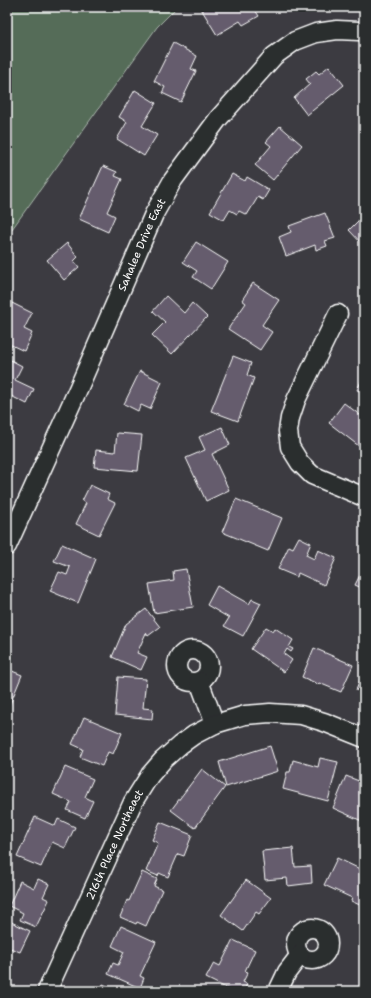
<svg xmlns="http://www.w3.org/2000/svg" width="371" height="998" font-family="'Shantell Sans',sans-serif">
	<style>
		.green { fill: #556c59; stroke: #aab6ac }
		.building { fill: #655c6d; stroke: #fff }
		.lines { fill: none; stroke-linecap: round; stroke-linejoin: round }
		.street-casing { stroke: #fff; stroke-width: 21 }
		.street { stroke: #2a2d2e; stroke-width: 18 }
		.labels { text-anchor: middle; stroke-width: 4; stroke-linejoin: round; paint-order: stroke }
		.street-label { font-size: 11px; fill: #fff; stroke: #2a2d2e }
	</style>
	<rect width="100%" height="100%" fill="#3c3b41"/>
	<filter id="ink" filterUnits="userSpaceOnUse"><feTurbulence type="fractalNoise" baseFrequency=".025" numOctaves="2"/><feDisplacementMap in="SourceGraphic" scale="8" xChannelSelector="R" yChannelSelector="G"/><feConvolveMatrix kernelMatrix="1 2 1 2 8 2 1 2 1" color-interpolation-filters="sRGB"/></filter>
	<g filter="url(#ink)">
		<path class="green" d="M7,7H177L157,27L7,236Z"/>
		<path class="building" d="M200,7H253L259,16L243,25L240,21L217,35Z
			M173,43L197,56L191,69L196,71L181,102L162,93L165,87L154,81Z
			M329,66L344,85L307,115L294,98L310,84L306,79L316,71L319,74Z
			M135,90L156,103L142,126L157,135L144,156L117,139L127,122L119,117Z
			M280,126L302,145L273,180L255,165L271,146L266,142Z
			M103,166L117,172L115,176L122,179L107,212L115,216L108,232L79,219Z
			M232,174L245,181L247,177L269,190L263,200L258,197L247,215L239,211L237,214L230,210L224,220L210,212Z
			M325,213L335,238L325,241L327,246L316,250L315,245L286,256L279,237L291,232L289,226Z
			M364,215V246L349,230Z
			M196,242L228,262L211,289L193,277L197,271L183,262Z
			M67,243L78,257L74,261L79,267L64,280L47,260Z
			M253,283L279,300L262,325L272,332L260,350L228,329L246,303L242,300Z
			M166,296L184,313L192,303L207,317L172,354L152,335L165,322L153,311Z
			M12,303L32,313L24,329L32,333L24,351L7,343V313Z
			M233,356L251,363L247,375L254,378L238,421L211,411Z
			M7,358L22,366L15,380L34,389L27,404L7,394Z
			M140,371L162,382L150,409L141,405L138,411L124,404Z
			M364,375V393L357,390Z
			M344,403L364,418V450L329,423Z
			M222,427L230,445L212,454L229,490L206,501L186,458L205,450L199,437Z
			M117,433L142,435L138,471L94,467L96,450L115,452Z
			M90,485L109,494L107,499L115,503L99,535L76,524L86,503L82,501Z
			M236,499L282,518L268,551L222,532Z
			M299,537L311,543L306,555L314,559L318,550L336,558L324,585L298,573L297,577L278,569L289,546L293,548Z
			M62,544L96,559L78,603L50,591L59,572L67,575L70,567L54,561Z
			M364,567V589L355,585Z
			M186,569L193,607L154,613L149,584L174,580L173,571Z
			M217,586L249,604L252,599L261,603L243,636L224,626L229,618L207,605Z
			M146,609L160,627L148,636L146,633L137,653L147,657L141,670L112,657L126,624Z
			M266,627L273,631L275,628L293,640L289,647L293,649L291,652L287,649L284,654L292,660L284,672L251,649Z
			M314,648L353,665L341,692L319,683L318,684L302,677Z
			M7,669L22,675L8,709L7,708Z
			M364,671V693L356,690Z
			M118,677L146,679L143,708L153,709L152,719L115,715Z
			M84,717L122,733L113,754L108,752L102,766L80,757L83,749L72,744Z
			M270,746L278,771L226,787L219,762Z
			M320,758L338,762L328,801L283,789L287,772H290L293,760L318,767Z
			M65,767L93,779L85,797L93,801L85,818L67,810L71,802L53,794Z
			M202,769L225,787L195,828L171,810Z
			M346,776L364,783V786L360,795L364,796V822L333,808Z
			M35,817L55,826L58,819L75,827L65,848L52,842L41,867L17,857Z
			M160,822L192,835L184,856L178,854L168,877L159,873L158,876L146,871L158,843L152,840Z
			M293,848L295,867L311,866L312,883L288,886L287,878L265,880L262,851Z
			M337,858L364,871V901L362,906L351,901L352,898L324,885Z
			M142,872L157,879L154,886L162,890L146,926L137,922L136,924L120,917L127,900L129,901Z
			M38,879L49,884L43,897L49,900L36,927L20,920L23,913L9,906L20,881L34,888Z
			M246,880L271,898L259,914L256,912L243,931L221,915Z
			M7,920L30,931L20,952L10,948L7,954Z
			M121,926L156,942L140,976L144,978L140,988L108,974L113,963L118,965L124,952L112,946Z
			M233,940L255,950L245,971L248,972L243,982L247,984L244,991H232L206,978L214,963L220,966Z
			M103,984L118,991H100Z"/>
		<g class="lines">
			<g class="street-casing">
				<g id="street">
					<path d="M338,314L296,400L290,418L288,431L290,447L300,463L312,475L364,497"/>
					<path id="s1" d="M7,546L79,387L154,214L173,180L218,119L274,56L295,41L316,33L337,30L359,31L364,32"/>
					<circle cx="193" cy="666" r="16"/>
					<path d="M199,681L215,724"/>
					<circle cx="312" cy="944" r="16"/>
					<path id="s2" d="M47,991L133,802L150,775L163,760L180,745L194,735L215,724L245,715L270,713L301,715L324,722L364,738"/>
					<path d="M278,991L287,972L300,955"/>
				</g>
			</g>
			<use href="#street" class="street"/>
		</g>
	</g>
	<g class="labels">
		<g class="street-label">
			<text dy="4" stroke="none"><textPath href="#s1" startOffset="330">Sahalee Drive East</textPath></text>
			<text dy="4" stroke="none"><textPath href="#s2" startOffset="161">216th Place Northeast</textPath></text>
		</g>
	</g>
	<rect width="371" height="998" fill="none" stroke="#2a2d2e" stroke-width="24"/>
	<rect x="12" y="12" width="347" height="974" fill="none" stroke="#fff" stroke-width="1.5" filter="url(#ink)"/>
</svg>
